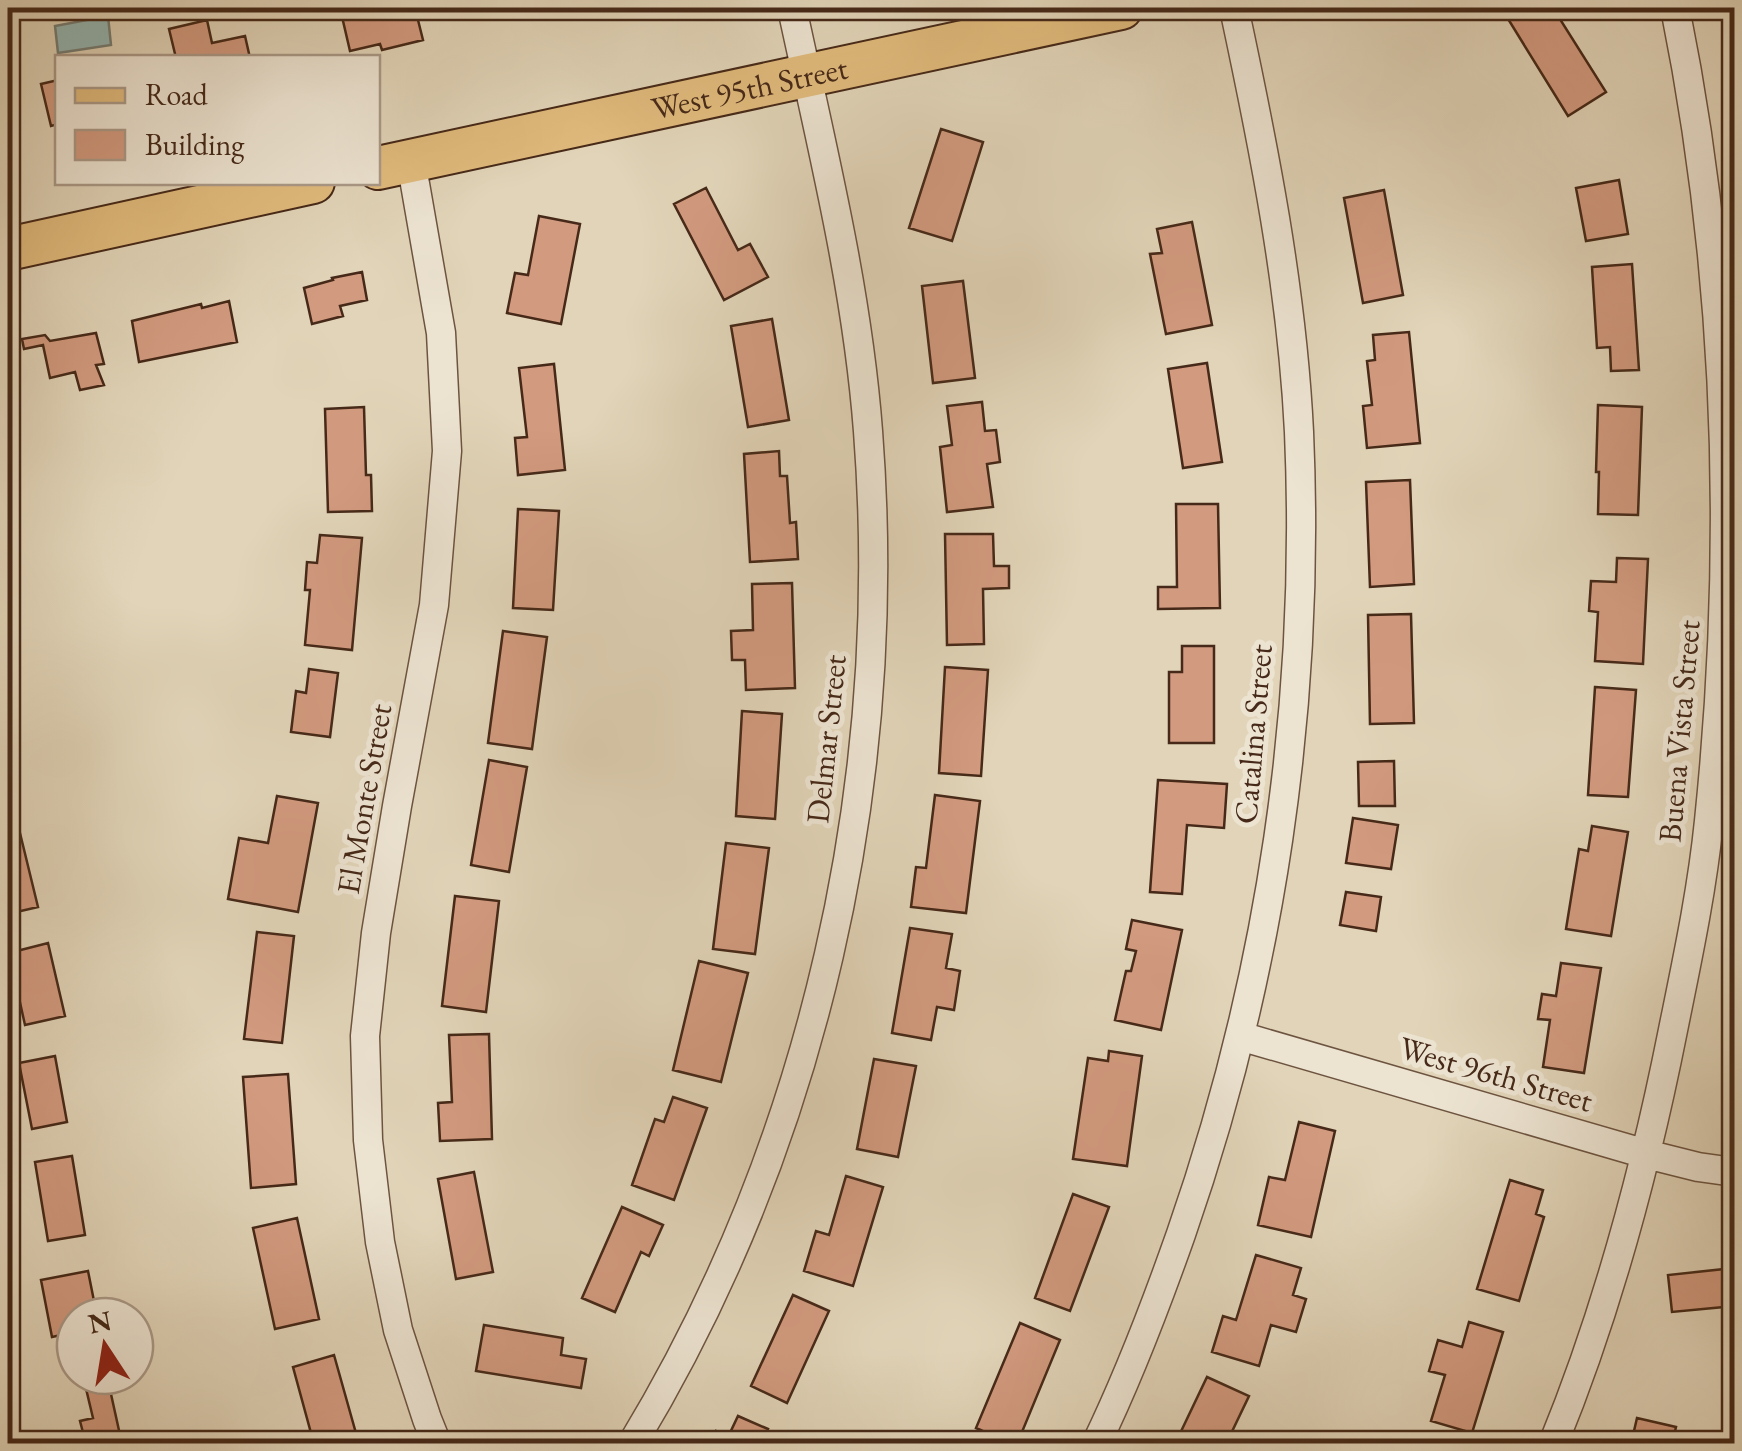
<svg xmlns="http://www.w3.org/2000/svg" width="1742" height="1451" font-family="'EB Garamond',serif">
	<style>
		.water { fill: #95b7b4; stroke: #757e76; stroke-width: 2.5 }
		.building { fill: #d29a7f; stroke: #462918; stroke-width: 2.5 }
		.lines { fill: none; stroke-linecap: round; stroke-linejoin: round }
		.street-casing { stroke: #6d5440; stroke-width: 31 }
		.primary-casing { stroke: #462918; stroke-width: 46 }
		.street { stroke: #ece3d1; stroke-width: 28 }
		.primary { stroke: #e0ba7c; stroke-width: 42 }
		.labels { text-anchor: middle; stroke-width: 10; stroke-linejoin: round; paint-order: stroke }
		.street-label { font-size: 32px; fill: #462918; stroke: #ece3d1 }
	</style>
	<rect width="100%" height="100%" fill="#e1d4b8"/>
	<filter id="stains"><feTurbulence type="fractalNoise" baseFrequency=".002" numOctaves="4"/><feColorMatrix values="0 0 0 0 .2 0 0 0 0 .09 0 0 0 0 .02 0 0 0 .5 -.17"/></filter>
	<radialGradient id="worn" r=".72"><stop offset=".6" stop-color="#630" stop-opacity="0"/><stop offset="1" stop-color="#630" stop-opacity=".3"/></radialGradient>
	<path class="water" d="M108,16L111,45L58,53L55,26Z"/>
	<path class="building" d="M340,8H415L423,40L382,50L380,44L350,51Z
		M1516,8H1553L1606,92L1568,116L1505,14Z
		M207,20L212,43L245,36L250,58H176L169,29Z
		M58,80V124L51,126L41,84Z
		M941,129L983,142L952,241L909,228Z
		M1619,180L1628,234L1586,241L1576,188Z
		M706,188L738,250L750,244L768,277L724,300L674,204Z
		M1384,190L1403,295L1363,303L1344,198Z
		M539,216L580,224L561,324L507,313L515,273L528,275Z
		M1192,222L1212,325L1166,334L1150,254L1162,253L1157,229Z
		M1632,264L1639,370L1611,371L1610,347L1597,348L1592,267Z
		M362,272L367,300L340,306L343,316L312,324L304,288L333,280L332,278Z
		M963,281L975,378L933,383L922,286Z
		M229,301L237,342L139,362L132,321L201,304L202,308Z
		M772,319L789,420L748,427L731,326Z
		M1409,332L1420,443L1367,448L1363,406L1372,405L1367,361L1375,360L1373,335Z
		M96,333L104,364L96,365L104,385L80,390L75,372L50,378L43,345L24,349L22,339L45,335L50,341Z
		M1207,363L1222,462L1183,468L1168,369Z
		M554,364L565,470L518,475L515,438L527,437L519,368Z
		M982,402L985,431L996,430L1000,462L987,464L993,507L947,512L940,447L952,445L947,406Z
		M1598,405L1642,407L1638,515L1598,514L1599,472H1596Z
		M364,407L366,475H371L372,511L328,512L325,409Z
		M779,451L780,476H787L790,523L796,522L798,559L750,562L744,454Z
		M1410,480L1414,584L1370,587L1366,482Z
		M1176,504H1218L1220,608L1158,609V587H1177Z
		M518,509L559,511L553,610L513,608Z
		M945,534H993L994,566H1009V588L983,589L984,644L947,645Z
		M320,535L362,538L352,650L305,645L310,590H305L307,562L317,563Z
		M1617,558L1648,559L1643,664L1595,661L1598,612L1589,611L1591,581L1616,582Z
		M792,583L795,688L746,690L745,660H732L731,631L753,630L752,584Z
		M1411,614L1414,723L1370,724L1368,615Z
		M503,631L547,637L532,749L488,743Z
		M1182,646H1214V743H1169V672H1182Z
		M945,667L988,670L981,776L939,773Z
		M309,669L338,673L330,737L291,732L296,691L306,693Z
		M1595,687L1636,690L1628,797L1588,795Z
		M742,711L782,714L775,819L736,816Z
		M489,760L527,767L509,872L471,865Z
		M1394,761L1395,806H1359L1358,762Z
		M1158,780L1227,784L1224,828L1187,825L1182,894L1150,892Z
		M935,795L980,801L966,913L911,907L916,867L926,868Z
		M277,796L318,803L298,912L228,899L239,838L268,843Z
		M1353,818L1398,825L1391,869L1346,863Z
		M1592,826L1628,832L1611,936L1566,929L1579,849L1588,851Z
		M19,829L38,907L8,914V831Z
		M726,843L769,848L755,954L713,949Z
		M1346,892L1381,897L1376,931L1340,925Z
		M455,896L499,901L486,1012L442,1006Z
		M1132,920L1182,930L1161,1030L1115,1020L1126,971H1131L1136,951L1126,949Z
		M910,928L952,934L946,968L960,971L954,1010L937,1007L931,1040L892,1033Z
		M257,932L294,936L282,1043L244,1039Z
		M48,943L65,1016L25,1025L9,953Z
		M699,961L748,973L721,1082L673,1070Z
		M1561,963L1601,968L1584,1073L1543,1067L1550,1020L1538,1019L1542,994L1556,996Z
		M489,1034L492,1139L440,1141L438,1103L452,1102L449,1035Z
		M1109,1051L1142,1056L1127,1166L1073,1159L1088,1058L1108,1061Z
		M55,1056L67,1122L32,1129L19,1063Z
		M874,1059L916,1066L898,1157L857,1149Z
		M288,1074L296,1184L251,1188L243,1077Z
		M673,1097L707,1108L674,1200L632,1185L655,1119L664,1122Z
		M1299,1122L1335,1131L1311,1237L1258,1225L1269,1177L1285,1180Z
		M72,1156L85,1235L48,1241L35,1162Z
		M474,1172L493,1272L456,1279L438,1179Z
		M846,1176L883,1187L853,1286L804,1271L816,1231L829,1235Z
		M1510,1180L1543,1190L1536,1214L1544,1217L1519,1301L1477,1289Z
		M1073,1194L1109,1207L1070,1311L1035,1298Z
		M622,1207L663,1225L649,1256L641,1252L615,1312L582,1298Z
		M297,1218L319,1319L275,1329L253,1228Z
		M1256,1255L1301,1268L1293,1295L1306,1299L1296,1332L1271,1325L1259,1366L1212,1352L1223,1316L1236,1320Z
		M1734,1268V1306L1672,1312L1668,1275Z
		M88,1271L97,1316H75V1332L52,1337L41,1280Z
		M793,1295L829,1311L787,1403L751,1386Z
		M1469,1322L1503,1332L1472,1433L1431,1421L1445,1375L1429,1371L1438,1340L1462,1347Z
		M1020,1323L1060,1340L1017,1444H1012L976,1428Z
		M484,1325L563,1338L561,1355L586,1359L581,1388L476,1371Z
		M334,1355L359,1444H314L293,1367Z
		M83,1376H107L122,1444H86L80,1421L93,1418Z
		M1207,1377L1249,1396L1226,1444H1175Z
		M738,1416L768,1429L761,1444H710L716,1431L728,1437Z
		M1637,1418L1676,1427L1672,1444H1631Z"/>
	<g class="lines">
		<g class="street-casing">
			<path id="street" d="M411,161L441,333L447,451L434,605L397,806L376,933L365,1036L368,1140L380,1242L398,1330L427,1419L437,1444
				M1240,1036L1646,1154L1698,1167L1734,1172
				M8,1438L9,1444
				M632,1444C815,1142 895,781 868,431C857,287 822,148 792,8
				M1096,1444C1129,1376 1156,1305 1181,1234C1271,976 1311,705 1299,432C1292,289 1264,148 1234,8
				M1553,1444C1608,1310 1645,1171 1673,1030C1687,961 1702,891 1709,821C1737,550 1729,275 1675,8"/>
		</g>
		<g class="primary-casing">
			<g id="primary">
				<path id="s1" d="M378,168L1121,8"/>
				<path d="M8,249L313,182"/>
			</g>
		</g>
		<use href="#street" class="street"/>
		<use href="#primary" class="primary"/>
	</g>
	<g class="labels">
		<g class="street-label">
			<text dy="11" stroke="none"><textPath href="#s1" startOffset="380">West 95th Street</textPath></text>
			<text transform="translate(1679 731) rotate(-85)" y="11">Buena Vista Street</text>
			<text transform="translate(1253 734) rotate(-85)" y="11">Catalina Street</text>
			<text transform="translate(826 739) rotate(-84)" y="11">Delmar Street</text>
			<text transform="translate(364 799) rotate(-80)" y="11">El Monte Street</text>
			<text transform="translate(1496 1074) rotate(16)" y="11">West 96th Street</text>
		</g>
	</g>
	<rect width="1742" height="1451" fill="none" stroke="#e1d4b8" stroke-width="40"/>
	<rect x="10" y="10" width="1722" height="1431" fill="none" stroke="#462918" stroke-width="5"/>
	<rect x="20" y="20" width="1702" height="1411" fill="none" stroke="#462918" stroke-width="2.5"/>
	<rect x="55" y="55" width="325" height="130" fill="#ece3d1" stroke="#aa9987" stroke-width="2.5"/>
	<rect x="75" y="88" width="50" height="15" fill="#e0ba7c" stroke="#aa9987" stroke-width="2.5"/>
	<text x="145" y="105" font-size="30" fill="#462918">Road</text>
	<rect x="75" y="130" width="50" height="30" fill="#d29a7f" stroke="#aa9987" stroke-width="2.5"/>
	<text x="145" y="155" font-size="30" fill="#462918">Building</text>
	<g transform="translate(105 1346) rotate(348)"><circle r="48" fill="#ece3d1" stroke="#aa9987" stroke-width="2.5"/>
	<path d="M0-8L18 38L0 25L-18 38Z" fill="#8f2418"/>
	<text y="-15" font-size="28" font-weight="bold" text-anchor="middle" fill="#462918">N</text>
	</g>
	<rect width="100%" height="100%" filter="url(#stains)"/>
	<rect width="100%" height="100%" fill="url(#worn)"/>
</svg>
